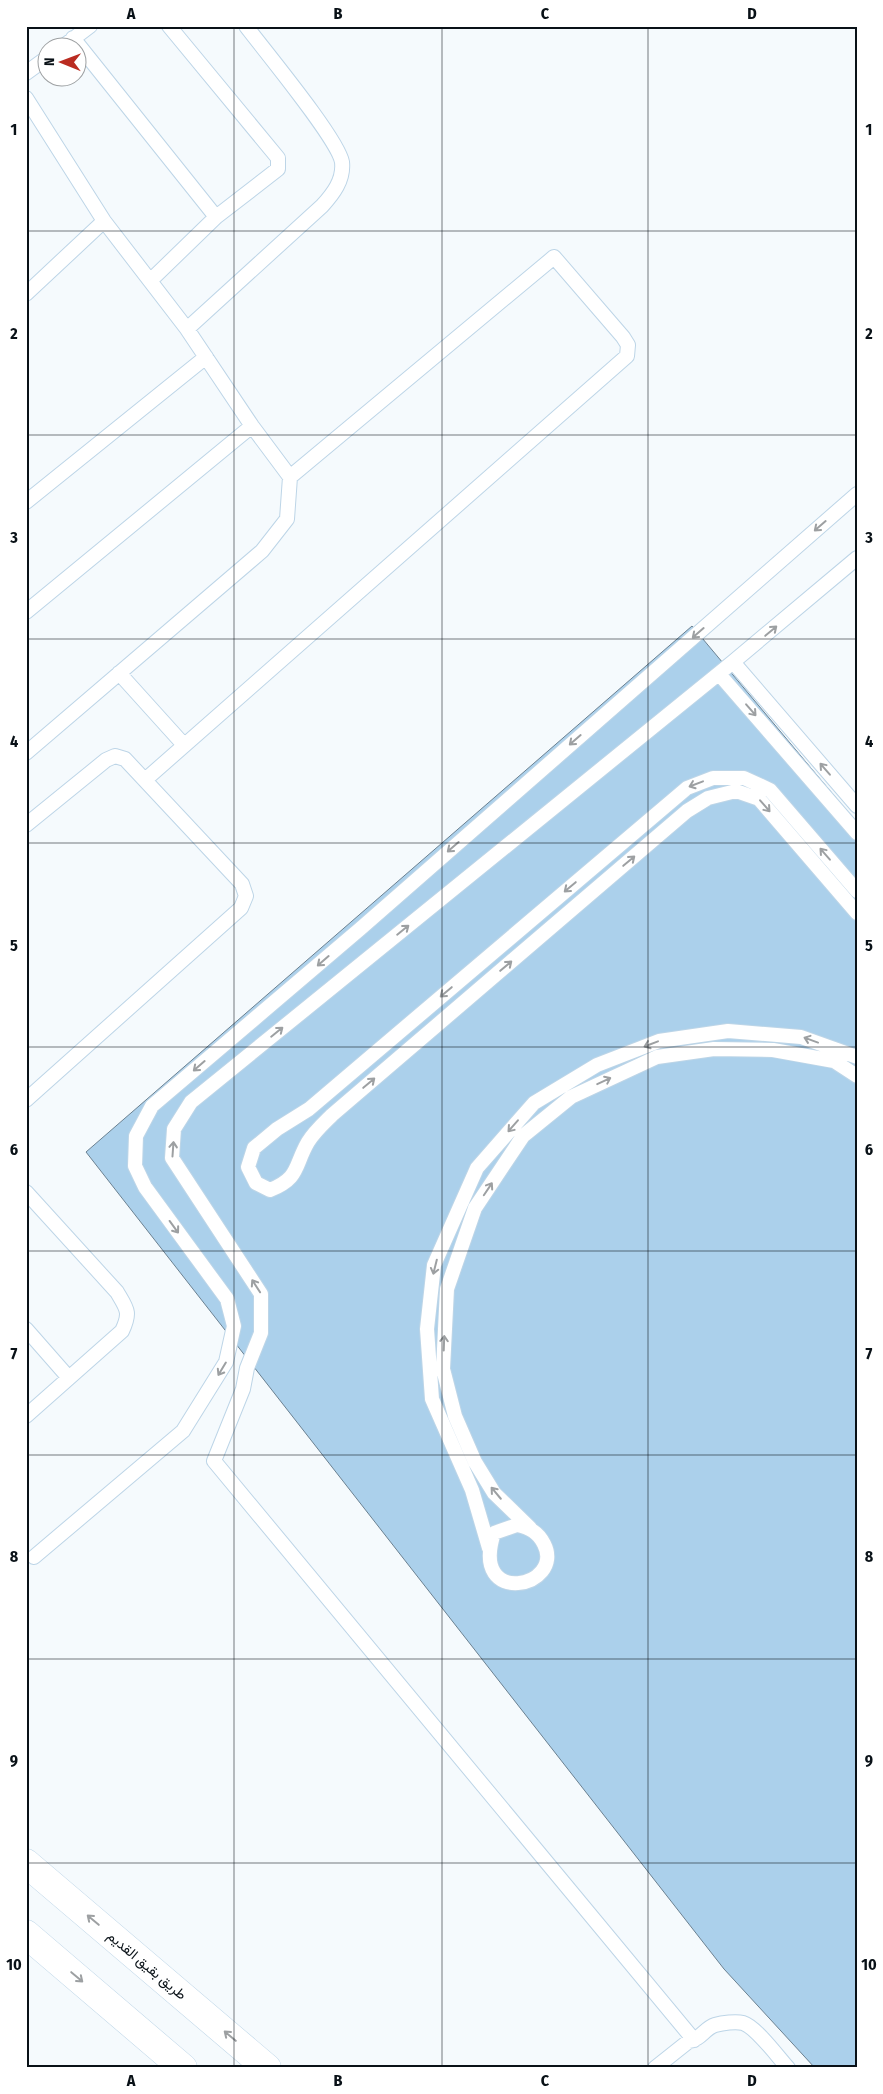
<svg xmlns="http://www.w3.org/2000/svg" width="883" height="2094" font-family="'Fira Sans Condensed',Vazirmatn,sans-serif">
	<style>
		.building { fill: #abd0eb; stroke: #6b8191 }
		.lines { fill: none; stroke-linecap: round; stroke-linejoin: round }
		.service-casing { stroke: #bdd5e7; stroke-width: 16 }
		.secondary-casing { stroke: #bdd5e7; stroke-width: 29 }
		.service { stroke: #fff; stroke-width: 14 }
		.secondary { stroke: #fff; stroke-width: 28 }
		.oneway { stroke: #9da0a2 }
		.grid { fill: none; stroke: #091117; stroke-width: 1; stroke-opacity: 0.55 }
		.labels { text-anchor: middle; stroke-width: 4; stroke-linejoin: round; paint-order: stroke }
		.street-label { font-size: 14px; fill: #091117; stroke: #fff }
		.neatline { fill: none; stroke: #091117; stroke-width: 2 }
		.grid-label { font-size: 16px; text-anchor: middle; font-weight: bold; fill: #091117 }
	</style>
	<rect width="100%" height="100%" fill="#f5fafd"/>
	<path class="building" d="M692,626L857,823V2068H815L724,1969L86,1152Z"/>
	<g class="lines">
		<g class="service-casing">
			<path id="service" d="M73,38L216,217
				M61,48L90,26
				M26,73L48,57
				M26,98L104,221L187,329L252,426L290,477L287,519L262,551L26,753
				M150,281L216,217L278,169V158L169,26
				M26,294L104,221
				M187,329L322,206C333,194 344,180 342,162C338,139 264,50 246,26
				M26,502L206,357
				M26,612L252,426
				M733,662L857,806
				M119,673L184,745
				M719,674L857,833
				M145,780L627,356L628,345L623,337L554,257L290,477
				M26,825L106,760L115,756L125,759L242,884L246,896L241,908L26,1100
				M857,891L770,790L744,778H713L687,788L309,1109L277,1129L254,1148L248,1167L256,1183L270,1190C300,1178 294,1166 308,1142C314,1132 324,1123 332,1115L687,811L708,798L736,791L759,799L857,913
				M26,1192L117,1292C127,1309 131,1312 122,1331L26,1416
				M26,1329L69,1378
				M517,1525C530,1528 538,1532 544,1544C566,1587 469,1609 494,1533Z
				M530,1528L494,1493L475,1462L455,1416L443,1369L447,1289L475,1208L523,1136L571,1097L657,1057L714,1049L773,1050L834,1061L857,1076
				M489,1548L472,1490L432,1399L427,1329L434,1265L477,1168L534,1103L597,1065L659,1041L728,1031L801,1037L857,1057
				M34,1557L183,1431L226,1362L234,1326L227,1299L145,1187L135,1166L136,1136L152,1106L360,929L857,494
				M694,2040L214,1461L243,1389L247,1368L261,1333V1294L172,1158L174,1129L191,1102L733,662L857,558
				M655,2068L689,2041C700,2040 705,2028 715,2025C722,2023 736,2021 743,2023C756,2027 778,2057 788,2068"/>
		</g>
		<g class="secondary-casing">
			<path id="secondary" d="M26,1863L267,2068
				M26,1934L183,2068"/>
		</g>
		<use href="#service" class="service"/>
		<use href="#secondary" class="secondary"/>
	</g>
	<defs><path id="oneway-shaft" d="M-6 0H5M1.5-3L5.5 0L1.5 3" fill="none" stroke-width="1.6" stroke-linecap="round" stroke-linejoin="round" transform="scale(1.25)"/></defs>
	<g class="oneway">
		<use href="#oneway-shaft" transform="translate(820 526) rotate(139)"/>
		<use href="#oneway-shaft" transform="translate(771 631) rotate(-40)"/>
		<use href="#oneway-shaft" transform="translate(698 633) rotate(139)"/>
		<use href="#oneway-shaft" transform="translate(751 710) rotate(49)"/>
		<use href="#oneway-shaft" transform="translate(575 740) rotate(139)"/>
		<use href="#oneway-shaft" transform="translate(825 769) rotate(-131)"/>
		<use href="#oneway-shaft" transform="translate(696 784) rotate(159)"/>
		<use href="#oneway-shaft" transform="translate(765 806) rotate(49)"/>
		<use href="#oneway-shaft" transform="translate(453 847) rotate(139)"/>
		<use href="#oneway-shaft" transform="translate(825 854) rotate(-131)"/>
		<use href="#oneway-shaft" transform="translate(629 861) rotate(-40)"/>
		<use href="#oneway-shaft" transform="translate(570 887) rotate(140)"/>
		<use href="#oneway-shaft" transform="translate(403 930) rotate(-39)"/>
		<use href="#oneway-shaft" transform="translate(323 961) rotate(139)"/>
		<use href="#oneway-shaft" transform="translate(506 966) rotate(-40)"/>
		<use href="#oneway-shaft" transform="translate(446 992) rotate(140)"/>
		<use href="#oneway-shaft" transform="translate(277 1032) rotate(-39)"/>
		<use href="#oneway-shaft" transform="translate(811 1040) rotate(-160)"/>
		<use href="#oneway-shaft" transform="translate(651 1044) rotate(159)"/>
		<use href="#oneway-shaft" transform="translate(199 1066) rotate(139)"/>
		<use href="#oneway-shaft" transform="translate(604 1081) rotate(-25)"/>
		<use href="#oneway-shaft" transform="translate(369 1083) rotate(-40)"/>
		<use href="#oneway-shaft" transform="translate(513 1126) rotate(131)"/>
		<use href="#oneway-shaft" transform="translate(173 1149) rotate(-86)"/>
		<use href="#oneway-shaft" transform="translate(488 1189) rotate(-56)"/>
		<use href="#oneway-shaft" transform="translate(174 1227) rotate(54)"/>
		<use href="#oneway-shaft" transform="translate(435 1267) rotate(104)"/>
		<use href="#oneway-shaft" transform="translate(256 1286) rotate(-123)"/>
		<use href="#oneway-shaft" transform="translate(444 1343) rotate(-88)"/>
		<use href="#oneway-shaft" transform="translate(222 1369) rotate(121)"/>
		<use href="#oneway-shaft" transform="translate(496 1493) rotate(-130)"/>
		<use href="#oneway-shaft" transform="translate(93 1920) rotate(-140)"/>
		<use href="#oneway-shaft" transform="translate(77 1977) rotate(40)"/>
		<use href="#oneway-shaft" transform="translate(230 2036) rotate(-140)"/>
	</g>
	<path class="grid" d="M234,26V2068M442,26V2068M648,26V2068M26,231H857M26,435H857M26,639H857M26,843H857M26,1047H857M26,1251H857M26,1455H857M26,1659H857M26,1863H857"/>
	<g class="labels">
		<g class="street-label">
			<text transform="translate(147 1965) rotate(40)" y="5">طريق بقيق القديم</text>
		</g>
	</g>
	<rect width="883" height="2094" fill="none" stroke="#ffffff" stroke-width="55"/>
	<g transform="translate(62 62) rotate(271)"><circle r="24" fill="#ffffff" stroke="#9da0a2"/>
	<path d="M0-4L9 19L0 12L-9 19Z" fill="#ba2c21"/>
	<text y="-8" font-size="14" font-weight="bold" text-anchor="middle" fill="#091117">N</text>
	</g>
	<rect x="28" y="28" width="828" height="2038" class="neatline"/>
	<g class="grid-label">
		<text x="131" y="19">A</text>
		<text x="338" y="19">B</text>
		<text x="545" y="19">C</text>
		<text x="752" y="19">D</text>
		<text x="14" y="135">1</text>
		<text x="869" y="135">1</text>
		<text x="14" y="339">2</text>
		<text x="869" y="339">2</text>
		<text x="14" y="543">3</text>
		<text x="869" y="543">3</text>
		<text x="14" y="747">4</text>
		<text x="869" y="747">4</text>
		<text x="14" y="951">5</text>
		<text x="869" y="951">5</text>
		<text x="14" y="1155">6</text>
		<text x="869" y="1155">6</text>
		<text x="14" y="1359">7</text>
		<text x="869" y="1359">7</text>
		<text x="14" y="1562">8</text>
		<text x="869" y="1562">8</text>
		<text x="14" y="1766">9</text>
		<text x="869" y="1766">9</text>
		<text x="14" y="1970">10</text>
		<text x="869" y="1970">10</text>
		<text x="131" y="2086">A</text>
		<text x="338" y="2086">B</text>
		<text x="545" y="2086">C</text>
		<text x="752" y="2086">D</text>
	</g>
</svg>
